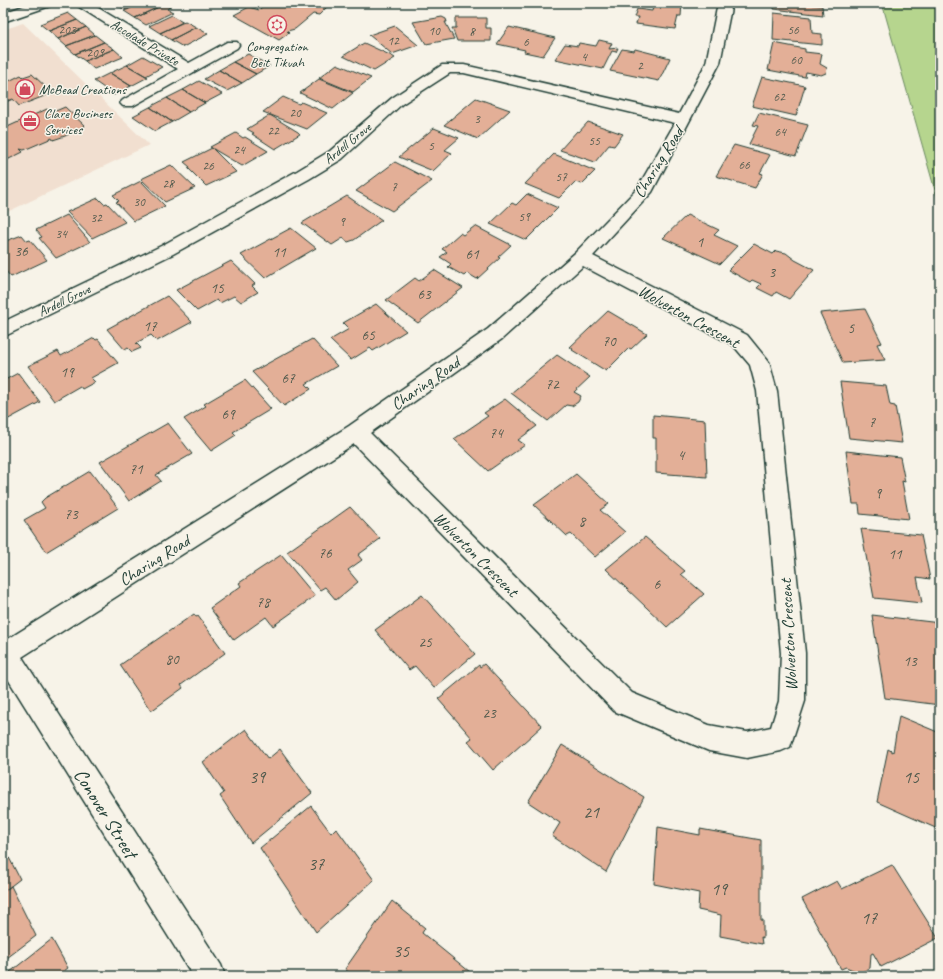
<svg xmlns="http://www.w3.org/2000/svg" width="943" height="979" font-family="Caveat,sans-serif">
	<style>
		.built { fill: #f1dfd0 }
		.green { fill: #b6d58e; stroke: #6a8961 }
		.building { fill: #e3af97; stroke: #1f3d34 }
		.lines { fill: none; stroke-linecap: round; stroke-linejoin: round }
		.street-casing { stroke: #1f3d34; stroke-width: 3 }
		.path { stroke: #1f3d34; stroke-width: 2; stroke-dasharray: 2 2; stroke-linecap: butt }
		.street { fill: #f7f3e8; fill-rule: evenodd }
		.labels { text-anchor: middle; stroke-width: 3; stroke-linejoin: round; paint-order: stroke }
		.far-number-label { font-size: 13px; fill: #505a4d }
		.far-street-label { font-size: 14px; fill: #1f3d34; stroke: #f7f3e8 }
		.far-poi-label { font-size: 14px; fill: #1f3d34; stroke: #f7f3e8; text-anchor: start }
		.number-label { font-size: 15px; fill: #505a4d }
		.street-label { font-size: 17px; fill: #1f3d34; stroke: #f7f3e8 }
		.near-number-label { font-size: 18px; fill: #505a4d }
		.near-street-label { font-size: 20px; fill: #1f3d34; stroke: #f7f3e8 }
	</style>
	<rect width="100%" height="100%" fill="#f7f3e8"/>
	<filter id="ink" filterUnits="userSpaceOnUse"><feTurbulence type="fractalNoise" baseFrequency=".025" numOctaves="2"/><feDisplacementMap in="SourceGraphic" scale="8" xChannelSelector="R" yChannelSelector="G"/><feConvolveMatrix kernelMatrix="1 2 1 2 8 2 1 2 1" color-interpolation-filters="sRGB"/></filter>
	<g filter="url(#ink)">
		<path class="built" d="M23,23L149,145L3,214V30Z"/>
		<path class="green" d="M882,3H940V208Z"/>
		<path class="building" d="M119,3H141L127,10L115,5Z
			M141,3H163L165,4L135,18L124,11Z
			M266,3H324L321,6L327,7L319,15L313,14L295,29L287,31L289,33L279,40L234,15L249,7L259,10Z
			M654,3H682L681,16H678L675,29L636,24L638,17H634L637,9L652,11Z
			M774,3H812V5L822,6L823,15L774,9Z
			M165,4L170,7L167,9L173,12L146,25L135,18Z
			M68,13L77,20L49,31L40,24Z
			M774,13L811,17L812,33L822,34V45L773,40Z
			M172,15L184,22L160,33L149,26Z
			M442,17L446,19L447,22H445L454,39L426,44L413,22Z
			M456,18H486V28H491V41H457L452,28H456Z
			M77,20L86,27L58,39L49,31Z
			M185,21L196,27L171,40L160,33Z
			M395,26L418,45L392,54L369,35Z
			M86,27L95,35L66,46L58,39Z
			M196,27L208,34L183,47L171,40Z
			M509,27L539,34L555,38L543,56L524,52L525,50L497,44Z
			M95,35L104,42L75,54L66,46Z
			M599,40L612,43L609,49L618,48L616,52L612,51L603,69L555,59L565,44L578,46L579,43L596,46Z
			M104,42L114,49L85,61L75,54Z
			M364,43L392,56L395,58L374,71L343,56Z
			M774,43L805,49V52L822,54L820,64L827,68L826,73L821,75L806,72L805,77L768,70Z
			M114,49L123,57L94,69L85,61Z
			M622,49L634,51L635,49L670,58L659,81L610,71Z
			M248,54L270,66L256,74L233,62Z
			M143,56L162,67L146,76L127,65Z
			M233,62L256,74L242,83L219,70Z
			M337,64L371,78L353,92L319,78Z
			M127,65L146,76L148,77L131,86L110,73Z
			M219,70L242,83L227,91L204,79Z
			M110,73L131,86L114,95L94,81Z
			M32,74L52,93L19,106L13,99L3,103V84L21,75L23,77Z
			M762,77L805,86L796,116L752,106Z
			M319,79L351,92L353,93L333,109L300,93Z
			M199,81L222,94L205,103L183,90Z
			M183,90L205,103L189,112L167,98Z
			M283,97L299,104L301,102L327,113L307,129L263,112Z
			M167,98L189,112L172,122L150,107Z
			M476,98L510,110L478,139L444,125Z
			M65,107L85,126L65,136L53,140L52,138L24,150L20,149L23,152L3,162V129L47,109L51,113Z
			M150,107L172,122L155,131L133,116Z
			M759,113L808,125L796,156L749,144L758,126L753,125Z
			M270,115L298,132L300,134L275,149L252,134L254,133L247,129Z
			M588,122L623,134L614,146L609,145L595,162L560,150L577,131L579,132Z
			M434,128L459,138L445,150L452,153L433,171L399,157Z
			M236,133L243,138L245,137L268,151L242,166L210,147Z
			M734,145L770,155L760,173L763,174L755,188L716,176Z
			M212,148L236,172L206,186L188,168L190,167L184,162Z
			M554,154L595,171L582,184L575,182L559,198L525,184Z
			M395,162L432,181L392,211L356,191Z
			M171,165L195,188L165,202L141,179Z
			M141,181L165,206L134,221L116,202L119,201L113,195Z
			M527,194L558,208L526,240L490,224L512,203L516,205Z
			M347,196L382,220L354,240L348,242L343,238L332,245L302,223Z
			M98,198L104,204L107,203L125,222L92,238L67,212Z
			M67,215L90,242L56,258L39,238L42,237L36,230Z
			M687,215L719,230L714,235L737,246L720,264L663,238Z
			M475,226L511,245L498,257L500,258L477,279L467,273L464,276L448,267L451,264L440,257L447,252L442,249L460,233L463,235Z
			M291,228L316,248L265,278L241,255Z
			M22,235L27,241L30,240L47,260L11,277L3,268V242Z
			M754,244L773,254L776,251L786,253L795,260L814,270L789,299L776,292L773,296L757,288L761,284L752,280L750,282L728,270Z
			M231,261L255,284L252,286L258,292L241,302L234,296L220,303L217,300L197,311L176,290Z
			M434,270L463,288L418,323L386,300L415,278L419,281Z
			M167,296L192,322L157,341L151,335L136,343L141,348L132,352L128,348L125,350L107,329Z
			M376,304L406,331L373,351L370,348L351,360L330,340L349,329L343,323Z
			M865,309L882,343L877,344L885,360L843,363L820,313Z
			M608,311L647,334L631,349L629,348L606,371L572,350L573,349L570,347Z
			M94,338L96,340L98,339L118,363L91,378L95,382L82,389L80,386L54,401L28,366L58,351L61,356Z
			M312,339L337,366L306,384L311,389L284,406L252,372Z
			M557,355L590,377L574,392L581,396L578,402L572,406L566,405L548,421L511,393Z
			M18,373L40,402L3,422V381Z
			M245,380L271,409L233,432L236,435L211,451L184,419L206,406L204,404Z
			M840,382L886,386L890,405L895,406L902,443L849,438Z
			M505,399L537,426L518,440L525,445L488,471L454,439L488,416L484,413Z
			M653,415L705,420L707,477L656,473V438H653Z
			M168,423L192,454L156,475L161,481L129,501L100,462Z
			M846,451L900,457L905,482L902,481L909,519L860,514L859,504H853Z
			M90,471L118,508L46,552L24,520L45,508L41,502L45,498Z
			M576,474L609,504L600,510L625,532L595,557L571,534L567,536L534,505Z
			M350,507L380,539L358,555L362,560L348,570L358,582L336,600L325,587L320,590L287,552Z
			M861,529L921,535L930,579L917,577L922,603L874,598Z
			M645,537L685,571L681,574L704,594L667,627L606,569Z
			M281,555L315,596L273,626L266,617L234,640L210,608L241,586L239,583Z
			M422,595L475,654L434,688L415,666L409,670L375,630Z
			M194,614L196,617L198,616L225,653L181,685L183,688L151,711L120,665Z
			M872,615L940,623V705L885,698Z
			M484,664L542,726L493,770L468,741L472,738L438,699L479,665L480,667Z
			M899,716L940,733V830L877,802L888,749L893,752Z
			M246,729L268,759L280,749L312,793L251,843L220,796L224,793L203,762Z
			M562,745L644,797L606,872L552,836L560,823L528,802Z
			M311,806L331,833L336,828L374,880L316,932L260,848Z
			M658,827L700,835V829L761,840V920H763V938L761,937L762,944L720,936L721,915L698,910L699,893L654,884Z
			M3,846L20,879L3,892Z
			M892,865L938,938L881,967L873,953L871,954L870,968L860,973L846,967L841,969L802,899L837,881L842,889Z
			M11,886L36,936L3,961V892Z
			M392,901L425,928L422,933L470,972L468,976H353L345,969Z
			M52,939L68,968L60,974L61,976H5Z"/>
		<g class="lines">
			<g class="street-casing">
				<path id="street" d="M32,3H52L50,6L3,22V13Z
					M73,3H90L189,63L227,42H237L239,45L237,48L133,106H123L120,103L123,100L178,69Z
					M718,3H732L720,63L652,192L593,256L747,335L769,362L777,391L805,653V701L790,747L781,751L747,758L709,751L614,711L354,444L22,657L221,965L225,976H193L3,671V637L8,639L349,426L488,329L575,253L637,189L675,123L464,73H450L402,104L342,159L309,179L173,254L3,337V322L161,246L297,171L330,151L392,98L442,65H464L679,114L706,63ZM583,266L733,345L750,365L757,391L781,653L779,701L771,727L747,732L709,725L632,693L370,433L502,339Z"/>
			</g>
			<path class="path" d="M236,3L238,7"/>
			<use href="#street" class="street"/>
		</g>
	</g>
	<defs>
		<g id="synagogue-ring" transform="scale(1)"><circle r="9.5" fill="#f7f3e8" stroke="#d1495b" stroke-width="1.5"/><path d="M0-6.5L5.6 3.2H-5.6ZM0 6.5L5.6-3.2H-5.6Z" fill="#d1495b"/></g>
		<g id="shop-ring" transform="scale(1)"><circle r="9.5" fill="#f7f3e8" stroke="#d1495b" stroke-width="1.5"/><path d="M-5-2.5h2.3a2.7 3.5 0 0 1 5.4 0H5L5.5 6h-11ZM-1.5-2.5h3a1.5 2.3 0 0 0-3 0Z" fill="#d1495b"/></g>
		<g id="office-ring" transform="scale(1)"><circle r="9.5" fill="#f7f3e8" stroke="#d1495b" stroke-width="1.5"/><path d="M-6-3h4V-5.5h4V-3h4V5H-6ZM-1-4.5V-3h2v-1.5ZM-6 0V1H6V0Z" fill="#d1495b"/></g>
	</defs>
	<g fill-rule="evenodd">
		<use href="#synagogue-ring" x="277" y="25"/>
		<use href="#shop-ring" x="25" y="89"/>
		<use href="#office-ring" x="30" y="121"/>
	</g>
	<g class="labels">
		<g class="far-number-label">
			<text x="67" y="34">203</text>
			<text x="793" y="34">56</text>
			<text x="434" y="35">10</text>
			<text x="472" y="36">8</text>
			<text x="393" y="45">12</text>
			<text x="526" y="46">6</text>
			<text x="95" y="57">209</text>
			<text x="584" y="61">4</text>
			<text x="796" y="64">60</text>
			<text x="640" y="70">2</text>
			<text x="779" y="101">62</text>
			<text x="295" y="117">20</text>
			<text x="477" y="123">3</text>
			<text x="273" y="135">22</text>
			<text x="780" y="136">64</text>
			<text x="594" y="145">55</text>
			<text x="431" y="150">5</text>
			<text x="239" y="154">24</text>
			<text x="744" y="169">66</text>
			<text x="208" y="170">26</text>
			<text x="561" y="181">57</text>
			<text x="168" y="188">28</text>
			<text x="394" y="191">7</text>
			<text x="139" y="206">30</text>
			<text x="524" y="221">59</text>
			<text x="96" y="222">32</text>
			<text x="342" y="226">9</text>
			<text x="61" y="238">34</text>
		</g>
		<g class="far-street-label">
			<text transform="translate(145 42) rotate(31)" y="5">Accolade Private</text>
			<text transform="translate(347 143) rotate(-39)" y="5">Ardell Grove</text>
			<text transform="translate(64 300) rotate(-26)" y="5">Ardell Grove</text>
		</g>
		<g class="far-poi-label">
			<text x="277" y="51" text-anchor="middle">Congregation<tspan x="277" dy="16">Beit Tikvah</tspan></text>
			<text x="39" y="94">McBead Creations</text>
			<text x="44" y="118">Clare Business<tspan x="44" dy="16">Services</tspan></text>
		</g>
		<g class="number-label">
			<text x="700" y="247">1</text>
			<text x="21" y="256">36</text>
			<text x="279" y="257">11</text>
			<text x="472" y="259">61</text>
			<text x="772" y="277">3</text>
			<text x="217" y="293">15</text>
			<text x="424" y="299">63</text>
			<text x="150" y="331">17</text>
			<text x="851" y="333">5</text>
			<text x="368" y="340">65</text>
			<text x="609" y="346">70</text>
			<text x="67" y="377">19</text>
			<text x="288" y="383">67</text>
			<text x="552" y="389">72</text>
			<text x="228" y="419">69</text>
			<text x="872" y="427">7</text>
			<text x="496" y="438">74</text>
			<text x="681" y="460">4</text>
			<text x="136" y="474">71</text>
			<text x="878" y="498">9</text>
			<text x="71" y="519">73</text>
			<text x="582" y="526">8</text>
			<text x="325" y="558">76</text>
			<text x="895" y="559">11</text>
			<text x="657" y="589">6</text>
			<text x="263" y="607">78</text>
			<text x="425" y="647">25</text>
			<text x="172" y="664">80</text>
			<text x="910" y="666">13</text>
			<text x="489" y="718">23</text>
		</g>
		<g class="street-label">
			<text transform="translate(658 162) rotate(-58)" y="6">Charing Road</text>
			<text transform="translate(689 316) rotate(29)" y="6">Wolverton Crescent</text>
			<text transform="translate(425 383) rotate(-35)" y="6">Charing Road</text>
			<text transform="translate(476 554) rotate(45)" y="6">Wolverton Crescent</text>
			<text transform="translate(154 560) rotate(-32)" y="6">Charing Road</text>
			<text transform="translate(788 635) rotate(-93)" y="6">Wolverton Crescent</text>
		</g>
		<g class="near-number-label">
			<text x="257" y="783">39</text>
			<text x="911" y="783">15</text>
			<text x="591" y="818">21</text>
			<text x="316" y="870">37</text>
			<text x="719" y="895">19</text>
			<text x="869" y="924">17</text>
			<text x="401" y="957">35</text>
		</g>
		<g class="near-street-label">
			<text transform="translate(106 813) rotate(58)" y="7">Conover Street</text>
		</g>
	</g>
	<rect width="943" height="979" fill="none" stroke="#f7f3e8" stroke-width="16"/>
	<rect x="8" y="8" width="927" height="963" fill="none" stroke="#1f3d34" stroke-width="1.5" filter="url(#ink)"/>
</svg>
